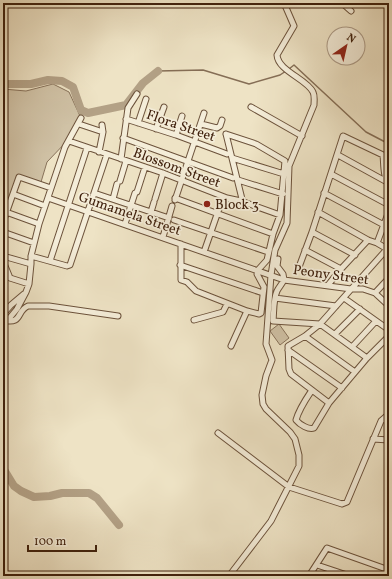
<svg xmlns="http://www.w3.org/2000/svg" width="392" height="579" font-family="Vollkorn,serif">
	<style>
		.green { fill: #d0c2a6; stroke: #88725a }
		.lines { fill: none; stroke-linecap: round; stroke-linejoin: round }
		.stream { stroke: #856e56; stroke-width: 1.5 }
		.river { stroke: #b3a186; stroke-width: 8 }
		.minor-casing { stroke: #6c523b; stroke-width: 7 }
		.minor { stroke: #f4edd9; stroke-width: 5 }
		.poi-dot { fill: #8f2418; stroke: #f4edd9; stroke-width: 1.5 }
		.labels { text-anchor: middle; stroke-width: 3.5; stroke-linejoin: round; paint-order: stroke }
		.street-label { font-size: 14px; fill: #40210d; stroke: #f4edd9 }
		.poi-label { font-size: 14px; fill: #40210d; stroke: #f4edd9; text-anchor: start }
	</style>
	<rect width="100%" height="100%" fill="#eee3c5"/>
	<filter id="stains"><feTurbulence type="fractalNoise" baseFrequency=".005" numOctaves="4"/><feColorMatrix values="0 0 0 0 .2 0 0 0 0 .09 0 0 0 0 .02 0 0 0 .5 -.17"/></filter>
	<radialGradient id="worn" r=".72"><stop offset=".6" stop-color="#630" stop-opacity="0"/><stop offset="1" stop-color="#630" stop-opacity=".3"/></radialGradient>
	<path class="green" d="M53,84L69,92L80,116L69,139L47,162L41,182L19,175L3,220V89L26,91Z
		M279,324L289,338L280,345L270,331Z"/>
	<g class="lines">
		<path class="stream" d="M289,69L294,65L366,132L389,144
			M158,71L203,70L249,84L280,75L286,71"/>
		<path class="river" d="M3,84H31L48,80L62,81L73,87L81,110L88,113L126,105L143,83L158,71
			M3,468L14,486L21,491L34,497L50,496L62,493H89L97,498L119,525"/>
		<g class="minor-casing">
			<path id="minor" d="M342,3L351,11
				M251,107L302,136
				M126,119L176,135L227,154
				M138,123L146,99
				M79,124L103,132
				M201,124L217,128L220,126L222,120
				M156,129L164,107
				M176,135L182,116
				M123,138L233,178
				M69,141L163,173L227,198
				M99,152L103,132L102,125
				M338,155L387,182
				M232,158L284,174
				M121,159L128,108L137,94
				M331,174L389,205
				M238,180L283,194
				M120,181L126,161
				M137,192L145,167
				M94,193L169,218
				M324,193L384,225
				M13,194L45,206
				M48,198L284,280
				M175,198L273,234
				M113,199L117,184
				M155,199L163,173
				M175,200L204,113
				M241,201L280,215
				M6,212L39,224
				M151,212L154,202
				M318,212L368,240L377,243L389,250
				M174,220L268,252
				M3,222L19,177L51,188
				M125,224L135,193
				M3,232L34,243
				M312,232L355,255
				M163,237L172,206
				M377,243L389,211
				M181,244V280L187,282L196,291L247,311L259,314L261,313L264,287L257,274L258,270L267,260L273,234L280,215L285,161L256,144L226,134
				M305,250L341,269
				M204,252L221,203L227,198L241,201L242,199L226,134
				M3,256L31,264
				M31,256L67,266L70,265L107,154
				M278,259L277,266L283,274L284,280
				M3,261L10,278L29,284
				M50,261L87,148
				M180,265L263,293
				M299,267L312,232L343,136L383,155C384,164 383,177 389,184
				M328,285L341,269L368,240
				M375,293L389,278
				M275,298L336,306
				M344,298L389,330
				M3,314L11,305L24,294
				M3,320C23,325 16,311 28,306H49L118,316
				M194,320L223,312L227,304
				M7,321L17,309L26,292L29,284L31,264V256L39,224L65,147L81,118
				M335,334L360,309
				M305,336L355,372
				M231,346L247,311
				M352,347L376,321
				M288,350L342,388
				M367,358L320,324L273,321C274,312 273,300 277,291C279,287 282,284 284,280L351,289H363L375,293L389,306
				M312,390C306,399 299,409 296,420C300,425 309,430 314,428L329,403L367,358L389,336
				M329,403L291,374L289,369L288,346L305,336L320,324L387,249
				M218,433L289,487L342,504L347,502L381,421L389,414
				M373,439L389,440
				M317,565L350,576
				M229,576L271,521L299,466V455L295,439L290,432L266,409L263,404L262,395L266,376L272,360L266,344L271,275L275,250L287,223L289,166L314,105C314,101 315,96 313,92C307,79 278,71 277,55L294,26L284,3
				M309,576L327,548L389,570"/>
		</g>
		<use href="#minor" class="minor"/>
	</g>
	<circle class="poi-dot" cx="207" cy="204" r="4"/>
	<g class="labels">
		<g class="street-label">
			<text transform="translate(181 125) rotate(19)" y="5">Flora Street</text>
			<text transform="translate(177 167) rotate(20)" y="5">Blossom Street</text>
			<text transform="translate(130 213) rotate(19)" y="5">Gumamela Street</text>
			<text transform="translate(331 274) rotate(8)" y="5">Peony Street</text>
		</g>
		<g class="poi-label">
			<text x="215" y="209">Block 3</text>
		</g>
	</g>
	<rect width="392" height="579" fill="none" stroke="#eee3c5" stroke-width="16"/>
	<rect x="4" y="4" width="384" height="571" fill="none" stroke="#40210d" stroke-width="2"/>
	<rect x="8" y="8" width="376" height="563" fill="none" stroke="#40210d"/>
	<g transform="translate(346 46) rotate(34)"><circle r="19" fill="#f4edd9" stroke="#ac9b87"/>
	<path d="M0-3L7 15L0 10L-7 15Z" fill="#8f2418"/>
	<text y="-6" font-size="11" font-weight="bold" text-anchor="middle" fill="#40210d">N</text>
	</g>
	<path d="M28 545v6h68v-6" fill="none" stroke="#40210d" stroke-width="2"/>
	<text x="34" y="545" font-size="12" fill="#40210d" stroke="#f4edd9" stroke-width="3" paint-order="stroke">100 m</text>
	<rect width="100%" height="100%" filter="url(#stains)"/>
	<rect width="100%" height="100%" fill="url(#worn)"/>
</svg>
